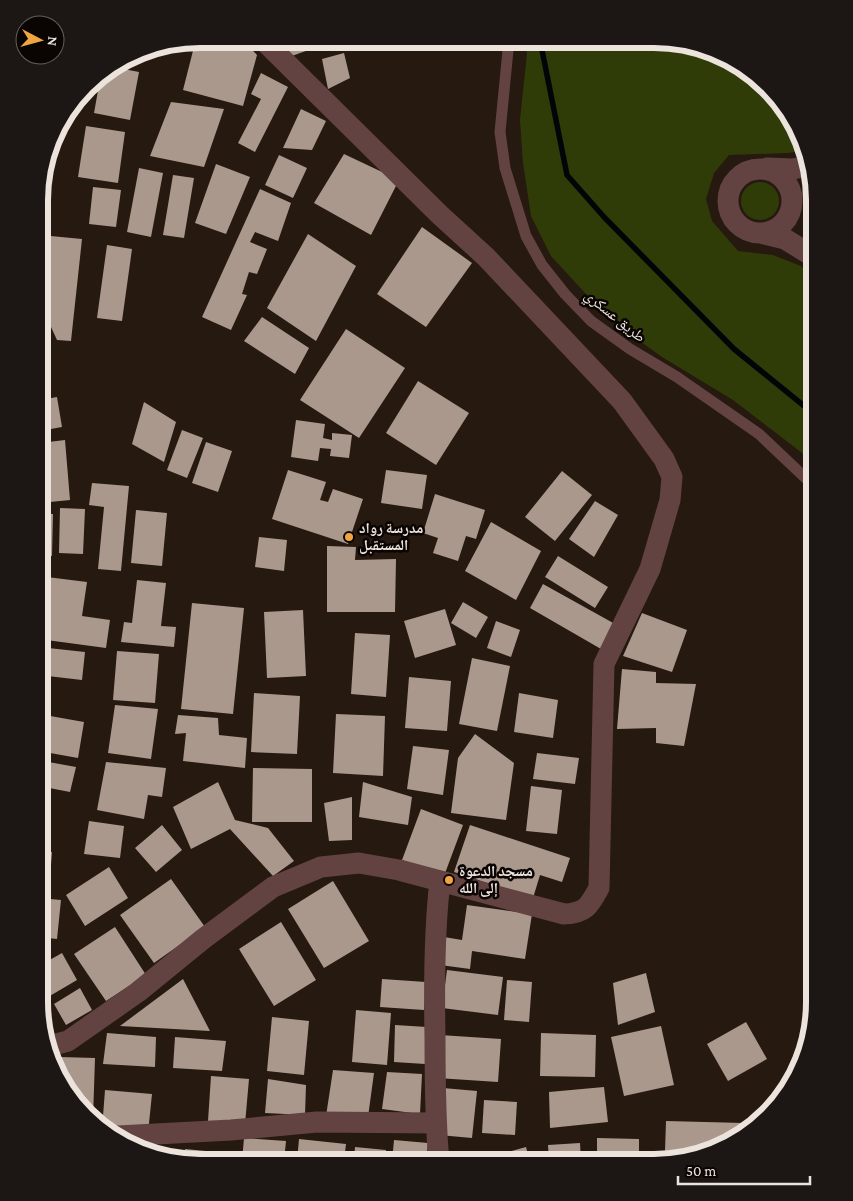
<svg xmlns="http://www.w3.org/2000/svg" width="853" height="1201" font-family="'Crimson Pro','Noto Naskh Arabic',serif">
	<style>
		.green { fill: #303c08 }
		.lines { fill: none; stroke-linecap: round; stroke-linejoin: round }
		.stream { stroke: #000607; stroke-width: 5.5 }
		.building { fill: #aa988d }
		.service { stroke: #624341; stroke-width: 11 }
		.minor { stroke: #624341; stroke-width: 21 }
		.poi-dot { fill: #f1a540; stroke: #0a0503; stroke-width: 2 }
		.labels { text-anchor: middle; stroke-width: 5; stroke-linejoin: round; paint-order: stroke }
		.street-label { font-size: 15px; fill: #ede3dd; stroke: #0a0503 }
		.poi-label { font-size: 15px; font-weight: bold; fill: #ede3dd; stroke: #0a0503; text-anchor: start }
		.rim { fill: none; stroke: #ede3dd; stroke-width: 6 }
	</style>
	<rect width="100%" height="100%" fill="#261910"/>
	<path class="green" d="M526,40H675L751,72L798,128L803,150L789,153L729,155L714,173L706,199L712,221L738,251L773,255L801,266L814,281V466L806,456L733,400L662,357L609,319L551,256L531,216L523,163L520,120L527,53Z
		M741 201a19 19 0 1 1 38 0a19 19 0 1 1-38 0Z
		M813,193L814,225L809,207Z"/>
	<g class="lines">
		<path class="stream" d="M540,40L567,175L604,217L734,349L814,414"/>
	</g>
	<path class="building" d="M196,39H242L257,55L243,106L183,90Z
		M283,39H316L317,47L289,57Z
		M331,39H346L347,44L331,46Z
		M141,51L139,61L126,60Z
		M344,53L350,78L328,89L322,59Z
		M113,67L139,72L130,120L94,113L101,74Z
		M261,73L288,87L255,152L238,143L261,99L251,94Z
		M171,102L224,109L204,167L150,156Z
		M301,109L326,121L312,150L283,148Z
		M86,126L125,132L118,183L78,177Z
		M344,154L399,180L371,235L314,203Z
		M279,155L307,168L293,198L265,185Z
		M216,164L250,177L226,234L195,223Z
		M139,168L163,173L151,237L127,232Z
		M173,175L194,178L184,238L163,235Z
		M93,187L121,190L116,227L89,224Z
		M260,189L291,203L278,241L255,232L250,242L267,249L257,274L249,272L242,294L247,295L231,330L202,317Z
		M422,227L472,263L426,327L377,294Z
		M308,234L356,266L316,341L267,308Z
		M40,235L82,239L71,341L57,340L40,303Z
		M107,245L132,249L122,321L97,318Z
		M262,317L309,348L295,374L244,341Z
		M346,329L405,368L359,438L300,400Z
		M418,381L469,413L436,465L386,433Z
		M57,397L62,427L40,431V400Z
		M144,402L176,422L164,462L132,444Z
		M296,420L325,424L323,438L332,440V433L352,435L349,458L330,456L331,449L320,448L318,461L291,457Z
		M182,430L203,438L187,478L167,470Z
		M65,440L70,500L40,503V443Z
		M206,442L232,451L218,492L192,483Z
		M288,470L326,482L320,500L328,502L333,489L363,499L348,544L272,519Z
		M386,470L427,475L422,509L381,503Z
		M562,471L592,495L555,541L525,517Z
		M92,483L129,486L121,571L98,569L104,507L89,505Z
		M435,494L485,510L476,539L466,536L458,561L433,553L438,538L423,533Z
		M595,501L618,515L594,557L569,539Z
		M60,508L85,509L83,554L59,553Z
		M136,510L167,513L162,566L131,563Z
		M40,513L53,514L52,556L40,555Z
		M491,522L541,551L516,600L465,571Z
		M259,537L287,540L284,571L255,567Z
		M327,546L356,547L355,560L396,559L395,612H327Z
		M558,556L608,587L595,608L545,577Z
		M39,576L87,582L82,616L110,620L106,648L39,639Z
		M137,580L166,583L161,626L176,627L174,647L121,642L124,622L132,623Z
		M543,584L615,624L601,649L530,608Z
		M463,602L488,617L476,638L451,623Z
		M192,603L244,608L233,714L181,709Z
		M445,609L456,645L415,658L404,621Z
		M303,610L306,676L267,678L264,612Z
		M642,613L687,630L672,672L623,656Z
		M496,621L520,630L511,657L487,648Z
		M355,633L390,635L386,697L351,694Z
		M39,647L85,652L82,680L39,675Z
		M117,651L159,654L155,703L113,700Z
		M472,658L510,666L497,731L459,724Z
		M622,669L656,672V683L696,684L684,746L656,743V728L617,729Z
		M409,677L451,681L447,731L405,728Z
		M254,693L300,696L297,754L251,752Z
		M519,693L558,700L553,738L514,732Z
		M115,705L158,709L151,759L108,753Z
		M39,714L84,722L78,758L39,751Z
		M336,714L385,716L383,776L333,773Z
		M178,715L218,718L219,735L247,738L245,768L183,761L186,733L175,734Z
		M475,734L514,763L506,820L451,813L458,758Z
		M413,746L449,750L443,795L407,789Z
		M537,753L579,758L575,784L533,779Z
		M43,761L76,767L70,792L39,786Z
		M106,762L166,768L162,797L148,795L144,819L97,810Z
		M253,768L312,769V822H252Z
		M218,782L235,820L268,828L294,861L273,876L230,829L191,849L173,807Z
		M363,782L412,797L408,825L359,817Z
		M531,786L562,790L557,834L526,831Z
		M352,797V840L329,841L324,803Z
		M39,807H49L48,840H39Z
		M421,809L463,825L444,876L402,860Z
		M89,821L124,826L120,858L84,854Z
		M162,825L182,850L156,872L135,848Z
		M470,825L570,858L562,882L540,875L533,898L454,872Z
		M39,851L52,852L49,890L39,889Z
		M109,867L128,898L85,926L66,895Z
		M171,879L205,927L154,963L120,915Z
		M333,881L369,941L324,968L288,909Z
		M39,898L61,900L57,939L39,937Z
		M467,905L532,914L525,959L472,951L470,969L440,965L444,937L462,940Z
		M281,922L316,980L274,1006L239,949Z
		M115,927L146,975L106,1001L74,954Z
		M62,953L77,980L43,1000L39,993V966Z
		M447,970L503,977L498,1015L442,1008Z
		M646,973L655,1012L618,1025L613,983Z
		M183,979L210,1031L120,1026Z
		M382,979L426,982L424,1010L380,1007Z
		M507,980L532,982L529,1022L504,1020Z
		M80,988L92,1010L66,1025L54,1004Z
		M356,1010L391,1013L387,1065L352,1062Z
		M272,1017L309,1021L304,1075L267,1071Z
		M746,1022L767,1059L728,1081L707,1044Z
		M395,1025L427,1027L425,1064L394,1062Z
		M661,1026L674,1085L624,1096L611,1037Z
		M107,1033L156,1037L155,1067L103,1064Z
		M541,1033L596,1035L595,1077L540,1076Z
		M440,1035L501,1039L498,1082L437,1078Z
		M175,1037L226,1041L222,1071L173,1068Z
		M60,1057L95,1058L93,1119L59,1078Z
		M333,1070L374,1073L368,1117L326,1116Z
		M387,1072L422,1074L420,1114L382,1109Z
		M211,1076L249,1079L245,1124L208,1121Z
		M268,1079L306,1085L305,1115L265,1113Z
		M604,1087L608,1122L550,1128L549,1092Z
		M443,1088L477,1091L472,1138L439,1135Z
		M105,1090L152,1094L148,1133L102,1129Z
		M484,1100L517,1102L515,1135L482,1133Z
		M666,1121L744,1123L743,1129L725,1146L698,1152L665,1151Z
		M244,1138L286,1141L284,1161H242Z
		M597,1138L639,1139V1162H597Z
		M299,1139L346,1144L344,1161H297Z
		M394,1140L428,1143L426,1162H392Z
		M580,1143L581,1162H549L548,1145Z
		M355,1147L386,1150L385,1161H354Z
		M526,1147L530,1162H499L497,1155Z
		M185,1149L227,1153V1161H184Z
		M479,1153L481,1162H446V1160Z"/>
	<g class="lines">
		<path class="service" d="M509,40L500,132L505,168L526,236L542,265L565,294L591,321L630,349L677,377L759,434L814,486"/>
		<path class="minor" d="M767,168L793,169L807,166
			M728 201a32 32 0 1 1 64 0a32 32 0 1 1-64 0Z
			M760,233L785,239L814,257
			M49,1046L68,1041L138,992L203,939L273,887L321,867L359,863L399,870L564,914C586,913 589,906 599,888L604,664L650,569L670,500L672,477L664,459L622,401L486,257L440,215L262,39
			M118,1136L231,1130L317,1122L436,1123
			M439,1162C435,1120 435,1078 435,1036C434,984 434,932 440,881"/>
	</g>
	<g class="poi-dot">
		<circle cx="349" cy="537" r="5"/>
		<circle cx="449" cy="880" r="5"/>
	</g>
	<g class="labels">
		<g class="street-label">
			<text transform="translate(615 316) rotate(39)" y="5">طريق عسكري</text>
		</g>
		<g class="poi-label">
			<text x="359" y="533">مدرسة رواد<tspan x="359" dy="17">المستقبل</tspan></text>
			<text x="459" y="876">مسجد الدعوة<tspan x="459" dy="17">إلى الله</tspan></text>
		</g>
	</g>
	<path d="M0 0H853V1201H0ZM200 48H654A152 152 0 0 1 806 200V1002A152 152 0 0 1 654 1154H200A152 152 0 0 1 48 1002V200A152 152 0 0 1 200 48Z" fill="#1c1714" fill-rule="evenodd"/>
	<path class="rim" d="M200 48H654A152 152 0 0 1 806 200V1002A152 152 0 0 1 654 1154H200A152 152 0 0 1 48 1002V200A152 152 0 0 1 200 48Z"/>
	<g transform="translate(40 40) rotate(96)"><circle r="24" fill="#0a0503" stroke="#655e5a"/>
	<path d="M0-4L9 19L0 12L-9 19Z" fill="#f1a540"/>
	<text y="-8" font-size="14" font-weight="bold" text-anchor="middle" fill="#ede3dd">N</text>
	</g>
	<path d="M678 1176v8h132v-8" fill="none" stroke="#ede3dd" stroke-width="2.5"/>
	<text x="686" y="1176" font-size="15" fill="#ede3dd" stroke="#0a0503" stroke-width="4" paint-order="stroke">50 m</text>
</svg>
